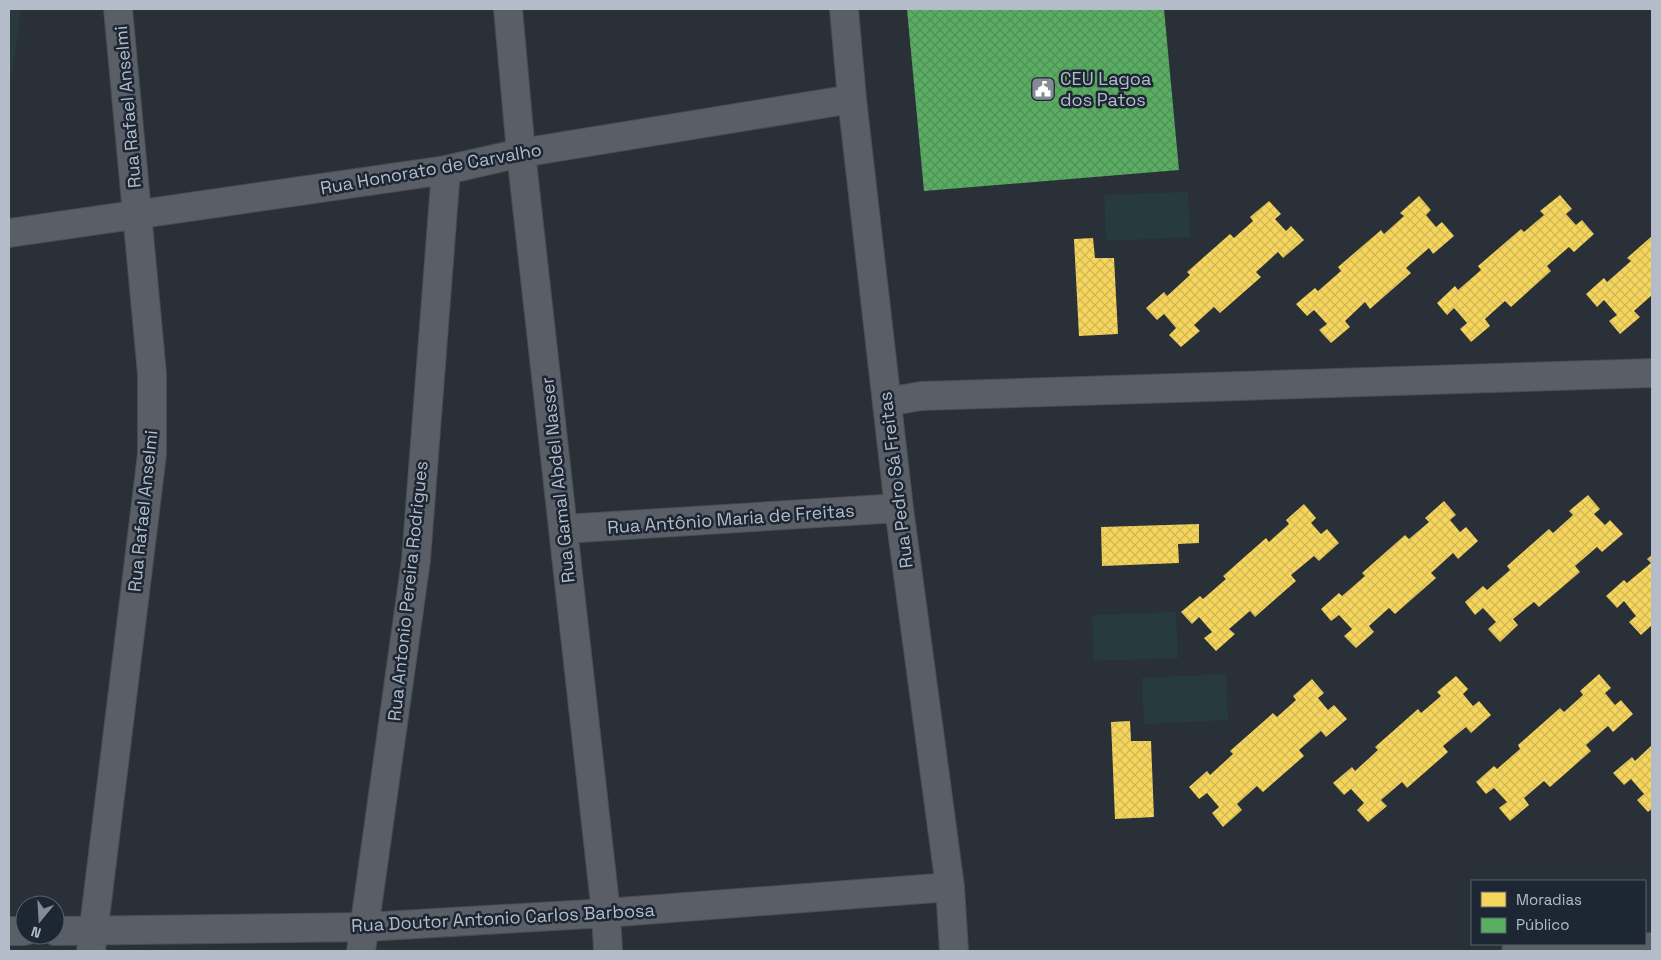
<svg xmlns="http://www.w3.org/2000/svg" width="1661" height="960" font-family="'Space Grotesk',sans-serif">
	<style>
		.park { fill: #273a3e }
		.homes { fill: url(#homes-cross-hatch) }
		.public { fill: url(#public-cross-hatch) }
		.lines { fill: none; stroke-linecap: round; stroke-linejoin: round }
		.minor-casing { stroke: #484c53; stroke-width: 30 }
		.minor { stroke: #5a5e66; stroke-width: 28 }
		.labels { text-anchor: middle; stroke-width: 5; stroke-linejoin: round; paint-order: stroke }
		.poi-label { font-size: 18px; fill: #b4bcc9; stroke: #1d2633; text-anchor: start }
		.street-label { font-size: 18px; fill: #b4bcc9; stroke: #1d2633 }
	</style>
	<defs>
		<pattern id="homes-cross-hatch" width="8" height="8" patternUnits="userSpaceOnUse" patternTransform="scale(1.25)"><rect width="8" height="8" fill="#f6d55c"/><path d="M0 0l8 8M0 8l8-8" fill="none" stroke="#d0b656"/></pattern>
		<pattern id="public-cross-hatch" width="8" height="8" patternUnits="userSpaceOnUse" patternTransform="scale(1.25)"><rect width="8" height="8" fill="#5aae61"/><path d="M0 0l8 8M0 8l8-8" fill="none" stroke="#519058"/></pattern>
	</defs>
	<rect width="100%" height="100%" fill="#2a3038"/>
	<path class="park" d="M9,9H21L9,92Z
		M1188,192L1190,237L1106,241L1104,195Z
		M1176,612L1178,658L1094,661L1092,615Z
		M1226,674L1228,720L1144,724L1142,678Z"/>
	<path class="homes" d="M1560,195L1572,209L1566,214L1576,225L1582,220L1594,234L1574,252L1569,247L1547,266L1551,271L1511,307L1505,301L1485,319L1490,326L1471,342L1460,329L1467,323L1454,308L1447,315L1437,303L1455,286L1458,290L1481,270L1478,266L1521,229L1524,232L1544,215L1540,211Z
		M1419,196L1431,210L1426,215L1436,227L1442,222L1454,236L1433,254L1429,248L1406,268L1411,273L1370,309L1365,302L1345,321L1350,327L1331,343L1319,330L1327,324L1314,310L1307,316L1296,304L1315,288L1318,291L1341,271L1338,267L1381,230L1384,234L1404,216L1400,213Z
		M1269,201L1281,214L1275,219L1286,231L1291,226L1304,240L1283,258L1278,252L1256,272L1261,277L1220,313L1214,307L1194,325L1200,331L1181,347L1169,335L1176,328L1164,314L1157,320L1146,308L1164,292L1167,296L1190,275L1187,272L1230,234L1234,238L1253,221L1250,217Z
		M1652,236V295L1634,311L1640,317L1620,334L1609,321L1617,315L1604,300L1597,307L1586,294L1604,278L1607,282L1631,261L1627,258Z
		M1093,238L1095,258H1114L1118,334L1079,336L1074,239Z
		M1588,495L1600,509L1594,514L1605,525L1610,520L1623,534L1602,552L1597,547L1575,566L1580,572L1539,607L1534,602L1513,619L1518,625L1500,642L1488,629L1496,622L1483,608L1475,615L1465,602L1483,586L1487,590L1510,570L1507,566L1549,529L1553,533L1573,515L1569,511Z
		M1444,501L1456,515L1450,520L1460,532L1466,527L1478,541L1458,559L1453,553L1431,573L1436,578L1395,614L1389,608L1369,626L1374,632L1356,648L1344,636L1352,629L1339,615L1331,621L1321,609L1339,593L1342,596L1365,576L1362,573L1405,535L1409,539L1429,522L1425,518Z
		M1304,504L1316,518L1311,523L1321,534L1327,529L1339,543L1319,561L1314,556L1291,575L1296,581L1255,617L1250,611L1229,629L1235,634L1216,651L1204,638L1212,632L1199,617L1192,624L1181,612L1200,596L1203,599L1226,579L1223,576L1266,538L1269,542L1289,524L1286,520Z
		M1199,524V543L1178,544L1179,563L1102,566L1101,527Z
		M1652,555V625L1641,635L1629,622L1636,616L1624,601L1617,608L1606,596L1624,580L1627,583L1651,563L1647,559Z
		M1599,674L1611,688L1605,693L1615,705L1621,700L1633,714L1613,732L1608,726L1586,745L1591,751L1550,787L1544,781L1524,798L1529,805L1510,821L1499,808L1507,802L1494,788L1486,794L1476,782L1494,766L1497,769L1520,749L1518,745L1560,708L1564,712L1583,695L1580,691Z
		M1456,676L1468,689L1463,694L1473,706L1479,701L1491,715L1471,733L1466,727L1443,746L1448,752L1407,788L1402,782L1381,800L1387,806L1368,822L1357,810L1364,803L1351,789L1344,795L1333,783L1352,767L1355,771L1378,750L1375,747L1418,709L1421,713L1441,696L1437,692Z
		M1312,679L1324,693L1318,698L1328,710L1334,705L1347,719L1326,737L1321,731L1299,750L1304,756L1263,792L1257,786L1237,804L1242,810L1223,827L1212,813L1219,807L1207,793L1199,799L1189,787L1207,771L1210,775L1233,754L1230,751L1273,713L1277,717L1296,700L1293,696Z
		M1130,721L1131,741H1151L1154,817L1115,819L1111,722Z
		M1652,745V809L1648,812L1637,800L1644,794L1631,779L1624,785L1613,773L1632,757L1635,761Z"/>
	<path class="public" d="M907,9H1164L1179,170L924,191Z"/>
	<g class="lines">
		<g class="minor-casing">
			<path id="minor" d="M508,9L521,153L606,913L608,951
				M844,9L852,99L899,508L950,887L954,951
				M9,233L446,170L521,153L852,99
				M887,402L921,396L1652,373
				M564,529L899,508
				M9,931H25
				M55,931L366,927L606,913L950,887
				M91,951L152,454V374L118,9
				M361,951L416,560L446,170
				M1516,951L1652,947"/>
		</g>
		<use href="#minor" class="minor"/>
	</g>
	<defs>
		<g id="civic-square" transform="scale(1.25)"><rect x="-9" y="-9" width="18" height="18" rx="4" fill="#848b96" stroke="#1d2633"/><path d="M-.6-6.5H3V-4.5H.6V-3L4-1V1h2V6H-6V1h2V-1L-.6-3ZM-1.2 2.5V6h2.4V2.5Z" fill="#fff"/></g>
	</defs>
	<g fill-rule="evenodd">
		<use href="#civic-square" x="1043" y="89"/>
	</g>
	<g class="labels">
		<g class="poi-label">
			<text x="1060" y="85">CEU Lagoa<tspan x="1060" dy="21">dos Patos</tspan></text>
		</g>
		<g class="street-label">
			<text transform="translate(128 107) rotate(-95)" y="6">Rua Rafael Anselmi</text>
			<text transform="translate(431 169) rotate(-10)" y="6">Rua Honorato de Carvalho</text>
			<text transform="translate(558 480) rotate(-96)" y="6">Rua Gamal Abdel Nasser</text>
			<text transform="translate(896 480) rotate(-97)" y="6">Rua Pedro Sá Freitas</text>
			<text transform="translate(143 511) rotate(-84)" y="6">Rua Rafael Anselmi</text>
			<text transform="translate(731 519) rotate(-4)" y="6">Rua Antônio Maria de Freitas</text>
			<text transform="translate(408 591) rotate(-84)" y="6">Rua Antonio Pereira Rodrigues</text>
			<text transform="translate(503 918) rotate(-3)" y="6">Rua Doutor Antonio Carlos Barbosa</text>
		</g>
	</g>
	<rect width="1661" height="960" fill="none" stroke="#b4bcc9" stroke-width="20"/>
	<rect x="1471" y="880" width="175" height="65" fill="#1d2633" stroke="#59626f"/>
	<rect x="1481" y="892" width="25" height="15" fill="#f6d55c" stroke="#59626f"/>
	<text x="1516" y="905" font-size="15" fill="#b4bcc9">Moradias</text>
	<rect x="1481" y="918" width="25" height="15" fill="#5aae61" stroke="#59626f"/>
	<text x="1516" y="930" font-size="15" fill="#b4bcc9">Público</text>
	<g transform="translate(40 920) rotate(198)"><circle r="24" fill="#1d2633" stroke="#59626f"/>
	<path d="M0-4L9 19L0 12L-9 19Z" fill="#848b96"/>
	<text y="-8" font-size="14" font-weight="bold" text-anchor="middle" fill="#b4bcc9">N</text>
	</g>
</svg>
